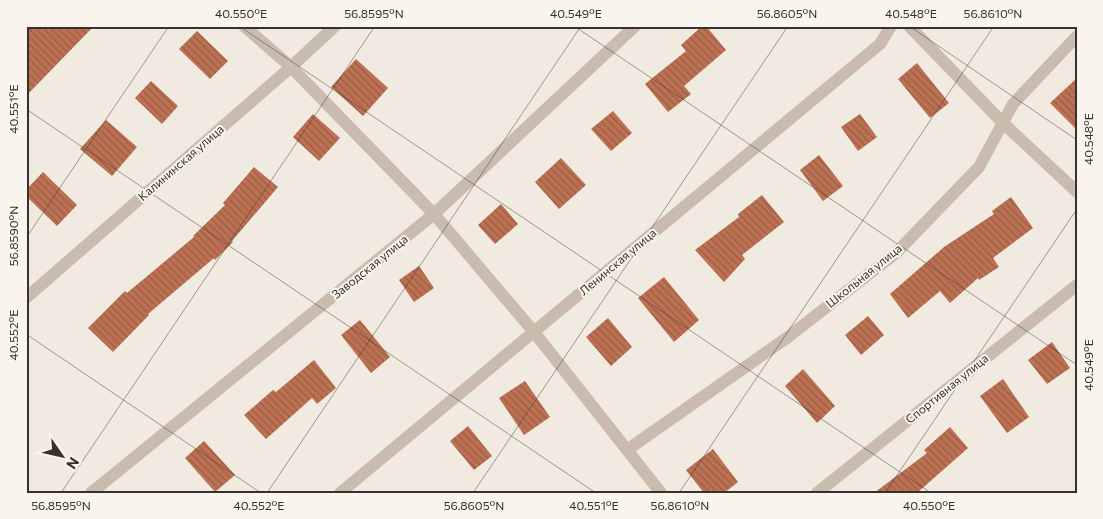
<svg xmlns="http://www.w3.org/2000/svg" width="1103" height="519" font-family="Commissioner,sans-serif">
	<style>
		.building { fill: url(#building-back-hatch) }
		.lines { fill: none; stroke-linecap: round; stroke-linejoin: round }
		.minor { stroke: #c9bbad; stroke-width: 12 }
		.ticks { fill: none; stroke: #38302b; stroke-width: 1; stroke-opacity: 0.45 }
		.labels { text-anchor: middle; stroke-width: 4; stroke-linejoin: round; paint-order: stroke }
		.street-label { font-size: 12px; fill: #38302b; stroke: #f9f4ed }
		.neatline { fill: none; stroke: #38302b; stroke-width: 2 }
		.ticks-label { font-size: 12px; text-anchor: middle; fill: #38302b }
	</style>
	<defs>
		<pattern id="building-back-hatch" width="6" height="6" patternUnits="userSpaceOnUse" patternTransform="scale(1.25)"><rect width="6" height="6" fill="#bd7153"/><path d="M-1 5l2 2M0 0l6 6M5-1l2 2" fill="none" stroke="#9b5d45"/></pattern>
	</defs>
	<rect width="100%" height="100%" fill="#f1eae0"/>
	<path class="building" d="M26,26H94L26,96Z
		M702,26H706L726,50L684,86L691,94L668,112L645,84L686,51L681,45Z
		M197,31L228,61L210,79L179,49Z
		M356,59L388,88L363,116L331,87Z
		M917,63L949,103L930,118L898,79Z
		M1077,78V130L1050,103Z
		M151,81L178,106L162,124L135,98Z
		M613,111L632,133L611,151L591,129Z
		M313,114L340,138L319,161L293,137Z
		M860,114L877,137L858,151L841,127Z
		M106,120L137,147L112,176L80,149Z
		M819,155L843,186L823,201L800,170Z
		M561,158L586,185L559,209L535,182Z
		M254,167L278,187L232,241L233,242L215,260L214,258L148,314L149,315L113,352L88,328L125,291L127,293L194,237L193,236L225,205L223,203Z
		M43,172L77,205L57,226L26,196V190Z
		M762,195L784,222L742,255L745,259L724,282L695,250L739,217L738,214Z
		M1011,197L1033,228L993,258L999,267L979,280L978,278L950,303L940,291L908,318L890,294L944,247L994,214L992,211Z
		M501,204L518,224L495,244L478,225Z
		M419,266L434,288L414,302L399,280Z
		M664,277L699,320L674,342L638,298Z
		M868,316L884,335L861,355L845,335Z
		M608,318L632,347L611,366L586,337Z
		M360,320L390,357L371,373L341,335Z
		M1052,342L1070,368L1047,384L1028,360Z
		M314,360L336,388L317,404L312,398L266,439L244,415L273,390L276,392Z
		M803,369L835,406L817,423L785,386Z
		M1003,379L1029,417L1007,433L980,396Z
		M525,381L550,417L524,435L499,398Z
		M468,426L492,456L474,470L450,441Z
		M950,427L968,448L917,493H874L927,453L924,450Z
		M204,441L235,475L215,492L185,458Z
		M713,449L738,482L724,493H704L686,470Z"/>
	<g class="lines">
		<path class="minor" d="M244,26L291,67L434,214L534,332L661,493
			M909,26L1003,123L1077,192
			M26,298L291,67L335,26
			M627,450L788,337L896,253L979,167L1013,104L1077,36
			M91,493L434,214L635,26
			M340,493L880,44L891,26
			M817,493L1077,285"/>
	</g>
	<path class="ticks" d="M239,26L931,493M574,26L1077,365M909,26L1077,140M26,109L596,493M26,238L169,26M26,334L261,493M61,493L375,26M267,493L581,26M473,493L788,26M679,493L994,26M885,493L1077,209"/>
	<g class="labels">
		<g class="street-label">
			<text transform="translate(181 163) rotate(-41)" y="4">Калининская улица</text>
			<text transform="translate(618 262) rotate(-40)" y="4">Ленинская улица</text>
			<text transform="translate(370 267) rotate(-39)" y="4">Заводская улица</text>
			<text transform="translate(864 276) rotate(-39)" y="4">Школьная улица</text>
			<text transform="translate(947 389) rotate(-39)" y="4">Спортивная улица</text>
		</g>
	</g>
	<rect width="1103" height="519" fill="none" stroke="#f9f4ed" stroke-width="55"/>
	<g transform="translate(62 456) rotate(124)" stroke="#f9f4ed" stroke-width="4" paint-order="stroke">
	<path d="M0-4L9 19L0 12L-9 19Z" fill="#38302b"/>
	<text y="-8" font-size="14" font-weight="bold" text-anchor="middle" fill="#38302b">N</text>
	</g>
	<rect x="28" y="28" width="1048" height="464" class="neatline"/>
	<g class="ticks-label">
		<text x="241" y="18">40.550°E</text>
		<text x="374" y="18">56.8595°N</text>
		<text x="576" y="18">40.549°E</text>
		<text x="787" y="18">56.8605°N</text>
		<text x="911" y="18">40.548°E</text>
		<text x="993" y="18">56.8610°N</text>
		<text transform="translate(14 109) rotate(-90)" y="4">40.551°E</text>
		<text transform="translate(1089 139) rotate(-90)" y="4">40.548°E</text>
		<text transform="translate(14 236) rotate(-90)" y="4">56.8590°N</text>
		<text transform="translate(14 335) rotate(-90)" y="4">40.552°E</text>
		<text transform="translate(1089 365) rotate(-90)" y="4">40.549°E</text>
		<text x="61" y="510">56.8595°N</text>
		<text x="259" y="510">40.552°E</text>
		<text x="474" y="510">56.8605°N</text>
		<text x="594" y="510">40.551°E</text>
		<text x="680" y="510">56.8610°N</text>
		<text x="929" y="510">40.550°E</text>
	</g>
</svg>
